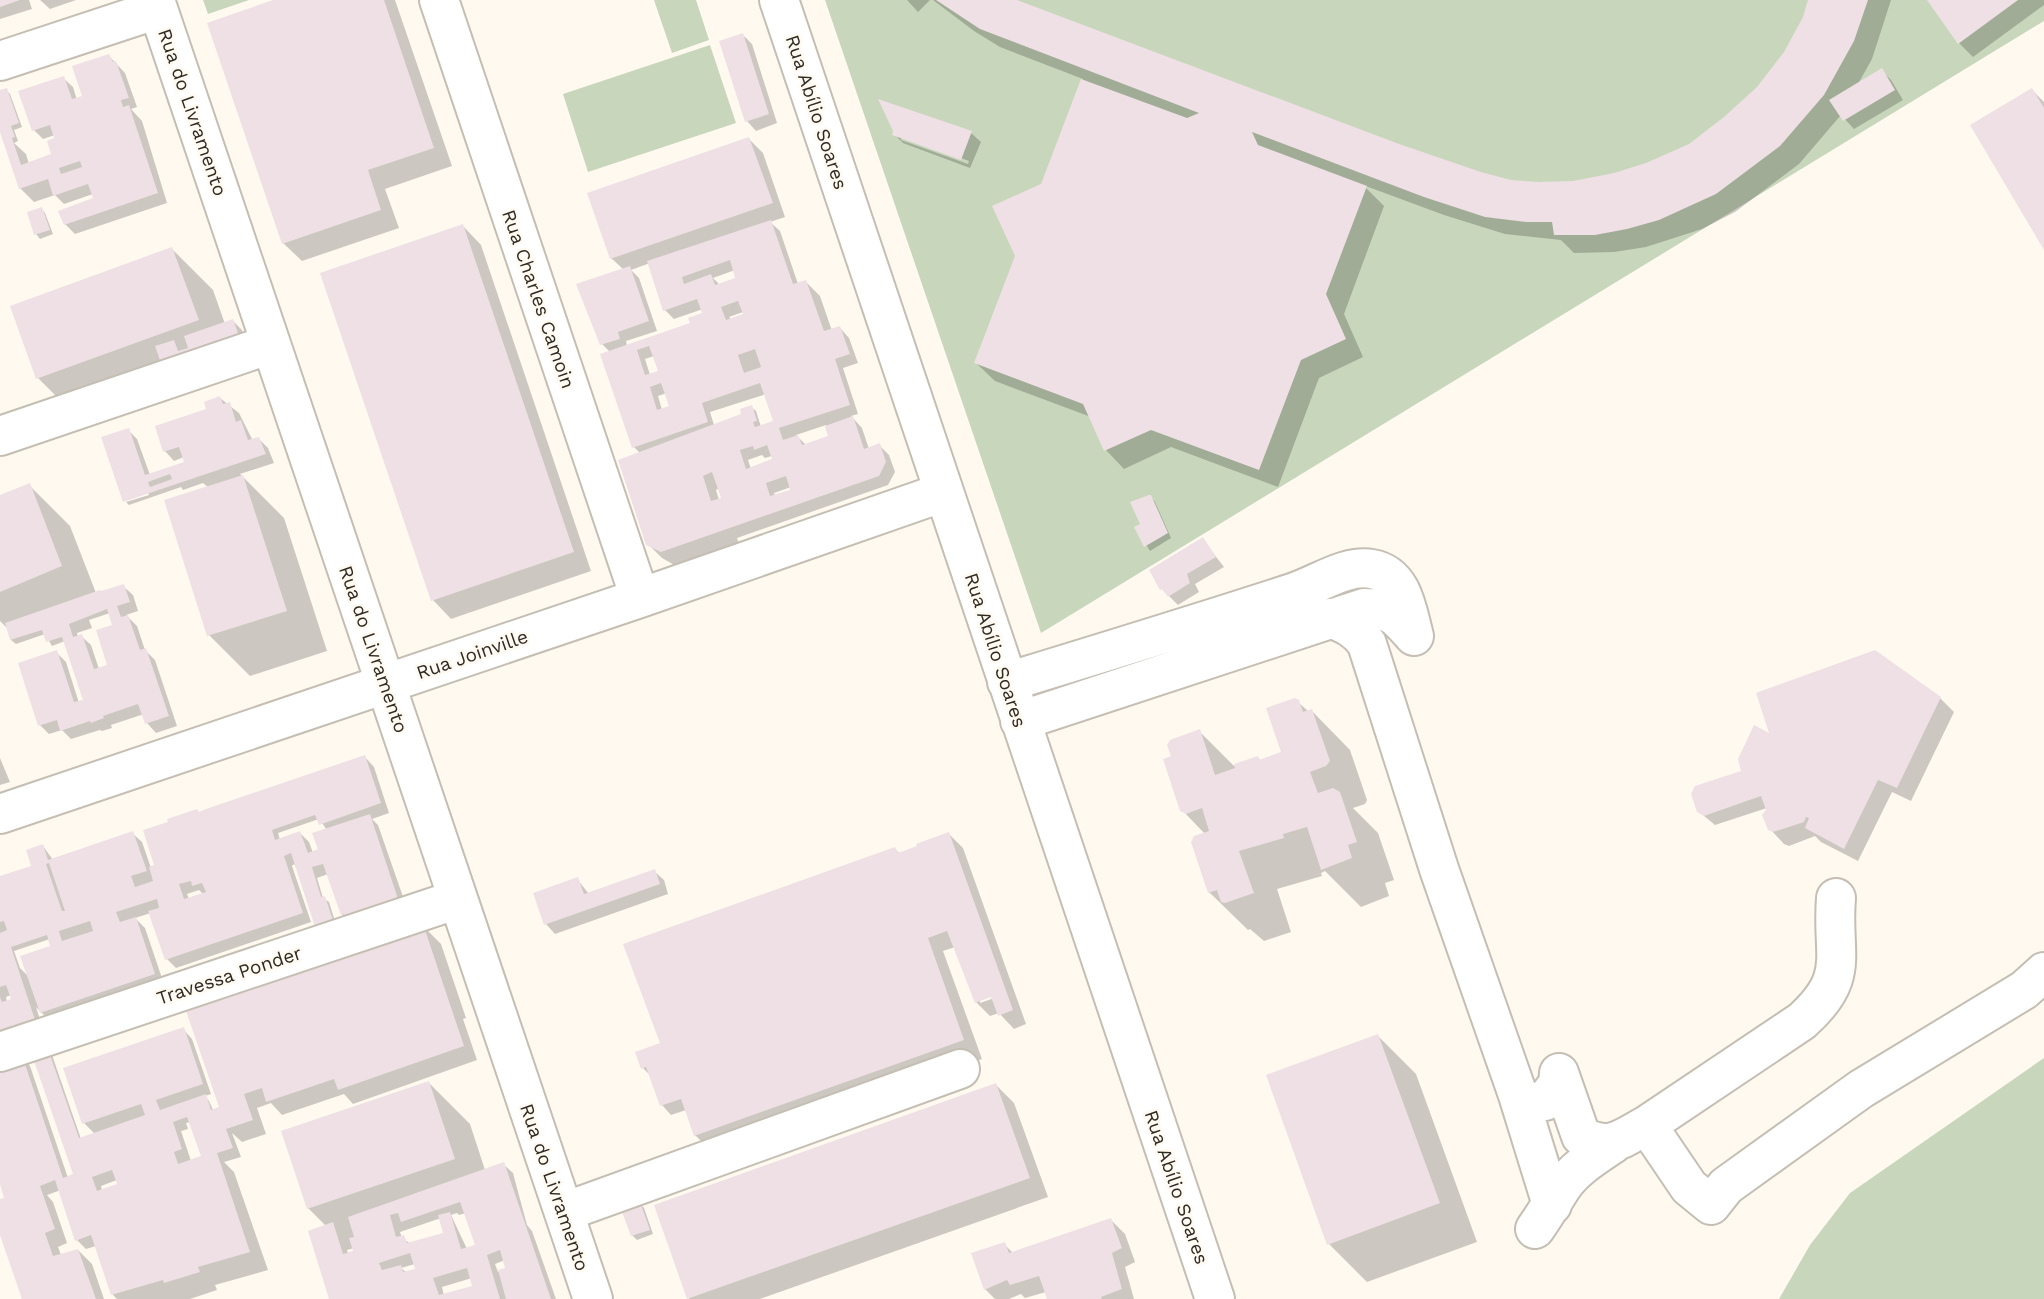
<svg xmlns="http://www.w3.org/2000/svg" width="2044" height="1299" font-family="'Work Sans',sans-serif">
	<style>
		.green { fill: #c8d7bc }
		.shadow { fill: #0003; fill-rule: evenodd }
		.building { fill: #eee0e4; fill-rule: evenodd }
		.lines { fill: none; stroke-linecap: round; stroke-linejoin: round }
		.minor-casing { stroke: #c4beb3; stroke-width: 42 }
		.minor { stroke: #fff; stroke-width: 38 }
		.labels { text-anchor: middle; stroke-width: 5; stroke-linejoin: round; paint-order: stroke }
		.street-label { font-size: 19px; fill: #2d2b26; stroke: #fff9f0 }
	</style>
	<rect width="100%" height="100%" fill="#fff9f0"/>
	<path class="green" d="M203,0H249L208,14Z
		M654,0H696L709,40L672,53Z
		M825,0H2044V21L1041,633Z
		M710,45L736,123L588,172L563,94Z
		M2044,1058V1299H1779L1810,1245L1850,1193Z"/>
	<path class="shadow" d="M0,0H29L32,9L0,19Z
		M40,0H76L50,9Z
		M279,0H395L452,166L385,189L399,228L302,261L283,243Z
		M907,0H930L918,12Z
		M933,0H1013L1398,146L1511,182H1574L1614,175L1647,165L1690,146L1725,119L1758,88L1785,53L1804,17L1810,0H1891L1872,59L1858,84L1881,70L1891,80L1903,100L1854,129L1841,115L1799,164L1735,212L1702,229L1646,247L1614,252L1574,253L1561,240L1505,234L1444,215L1363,185L1384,206L1344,314L1363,357L1319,378L1278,487L1171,447L1124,469L1106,450L1091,417L995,381L976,363L1083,79L1000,47L974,31Z
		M1929,0H2044V5L1973,57L1959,43Z
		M743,35L752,44L777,123L756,131L747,121Z
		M109,56L125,73L137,107L131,109L142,121L167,203L75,234L65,224L95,200L93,194L64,204L55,195L34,202L20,188L0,127V92L6,90L10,94L22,127L14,130L18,141L14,143L26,154L29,164L53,155L55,135L43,139L34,130L63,78L73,87L77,100L85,97Z
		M2032,90L2044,102V246Z
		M882,102L971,133L981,142L970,168L903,143L894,134L895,131ZM901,136L969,161L968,164L901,140Z
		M749,139L763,153L785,217L770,222L780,231L798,284L806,282L820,296L832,331L840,328L849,338L858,363L843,368L858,414L851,416L862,428L869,449L879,445L889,455L895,472L888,485L737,538L739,544L676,566L662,558L648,544L640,453L634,447L610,352L602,344L624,270L611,258ZM650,263L665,310L674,319L703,309L705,314L692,324L627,346L626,341L657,331L639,278L631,270ZM735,270L738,279L720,285L713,278ZM743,312L745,316L732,320L729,317ZM654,356L660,372L650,375L645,359ZM667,393L672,407L662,410L658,396ZM766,394L775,422L761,427L756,411L751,407L743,415L714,425L710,412ZM826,425L831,437L807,446L796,435ZM762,455L765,458L772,456L774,460L751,469L748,460ZM791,487L792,491L775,496L774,493ZM719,488L723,499L719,500L716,490Z
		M41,209L45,213L53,234L40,239L36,234L29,213Z
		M463,226L481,245L591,571L451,619L433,600L323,274Z
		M172,249L213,290L225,324L233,321L242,330L250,354L79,419L38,378Z
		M220,398L239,413L253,441L259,439L268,448L274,463L240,474L284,518L327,651L250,676L209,635V488L203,483L183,490L181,487L129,505L126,502L149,495L128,430L137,439L150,475L186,463L184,457L174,461L165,451L157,427L208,410Z
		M29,485L70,526L96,593L123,586L133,595L138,611L126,615L137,626L145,650L155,660L177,726L156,733L147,723L144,714L111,725L112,728L102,731L100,730L71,739L62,730L49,734L40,725L56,652L66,662L79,703L85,701L65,641L52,646L45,634L16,644L11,640L9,630L0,621V497ZM110,613L114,626L109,666L99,669L91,645L81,636L78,637L77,633L92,628L89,620Z
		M1151,497L1155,502L1171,538L1150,551L1136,528L1142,525Z
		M1203,540L1224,567L1195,584L1199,592L1178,605L1162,589L1151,571Z
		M1940,698L1954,712L1911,801L1892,792L1858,861L1821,842L1815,836L1789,846L1784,844L1770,829L1767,808L1715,825L1698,811L1741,773L1772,736Z
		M1298,702L1309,712L1312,711L1350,750L1367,800L1365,804L1353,808L1378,833L1394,880L1385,883L1389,896L1361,907L1325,871L1321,873L1322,876L1277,889L1291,932L1264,941L1250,929L1248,930L1209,892L1205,834L1182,810L1173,758L1199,731L1234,766L1258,758L1261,761L1283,754Z
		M365,757L374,767L389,813L372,819L378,825L409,914L347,919L342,914L328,874L317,878L323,898L329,902L338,931L294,864L292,866L311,922L176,968L167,959L151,913L135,918L145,928L164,984L51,1022L36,1007L45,1035L0,1049V878L34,867L43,846L53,860L132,833L142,842L151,868L156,867L199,813ZM319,819L327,830L320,850L313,853L309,842L300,833L280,840L278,833ZM199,890L203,894L189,899L187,894ZM50,939L53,947L30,978L20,968L14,951ZM11,995L13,1000L7,1002L6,997Z
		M0,758L10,782L0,785Z
		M949,834L963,848L1026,1024L1014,1029L999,1013L990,1016L976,1002L955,947L943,951L982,1059L714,1154L695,1135L686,1110L671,1115L662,1105L652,1077L643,1068L638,1053L662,1045L895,849L900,854ZM999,993L1000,996L980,1003V999Z
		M654,871L664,880L668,894L555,934L546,924L577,879L589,894Z
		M423,926L441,944L466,1018L463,1019L477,1060L353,1104L344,1094L282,1115L271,1103L257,1108L266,1134L242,1142L232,1133L241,1157L224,1162L234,1172L268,1270L215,1285L217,1290L190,1299H117L113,1295L96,1246L86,1249L77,1240L61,1190L47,1195L53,1202L67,1243L58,1247L61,1255L78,1250L92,1264L104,1299H24L0,1229V1201L8,1198L0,1179L21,1057L30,1066L68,1178L75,1175L48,1051L52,1055L81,1139L95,1134L84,1123L65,1069L183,1029L192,1039L211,1094L205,1096L209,1101L213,1110L218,1109ZM190,1122L203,1157L191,1161L181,1131L188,1129L186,1123ZM117,1180L119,1185L102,1191L101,1186Z
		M1378,1036L1416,1074L1477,1242L1367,1282L1329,1244Z
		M429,1083L470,1124L485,1170L503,1164L513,1173L527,1225L532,1231L556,1299H331L326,1226L308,1208ZM457,1213L459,1215L466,1213L477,1246L467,1249L451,1215ZM441,1218L445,1234L411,1244L402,1238L400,1232ZM354,1248L355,1252L348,1254L347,1250ZM505,1260L507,1270L498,1272L495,1264ZM415,1264L417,1270L407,1273L401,1268ZM472,1278L474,1287L444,1296L442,1287Z
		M996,1085L1014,1103L1048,1197L760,1299H689L656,1206Z
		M640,1204L644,1208L653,1234L637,1240L632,1235Z
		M1111,1220L1125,1234L1135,1262L1125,1267L1134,1299H1049L1046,1292L1025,1298L1021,1294L1009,1299H995L985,1289L1004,1244L1013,1253Z"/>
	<path class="building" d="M0,0H20L0,7Z
		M273,0H384L434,148L368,170L381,210L282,244L207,23Z
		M936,0H1017L1399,144L1481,172L1511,180L1538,182L1573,181L1614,173L1646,163L1689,144L1724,117L1757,87L1784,52L1803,17L1808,0H1868L1854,41L1824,95L1780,146L1716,194L1659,220L1627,229L1595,235H1554L1552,222H1527L1485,217L1424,197L1252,132L1258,145L1367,186L1326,294L1346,339L1301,360L1259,470L1151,430L1104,451L1083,404L974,363L1015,256L992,206L1041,184L1081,79L1187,118L1199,113L980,29Z
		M1927,0H2018L1958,44Z
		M743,33L769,114L745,122L719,41Z
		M109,54L113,62L116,61L129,98L121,100L123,107L129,105L158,193L64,225L58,211L93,198L88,184L53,196L48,179L19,189L0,132V90L7,88L19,123L11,126L15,137L12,138L21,165L51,154L47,141L54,138L50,125L32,131L18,91L64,76L72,99L82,96L72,66ZM80,161L82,167L61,174L59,168Z
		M1882,68L1895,90L1843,121L1829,100Z
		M2032,88L2044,108V250L1970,125Z
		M878,99L972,131L961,160L892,135L893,131Z
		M749,137L773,203L610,259L587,193Z
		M42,207L50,230L34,235L27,212Z
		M771,220L793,284L806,280L824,331L840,326L850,354L835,359L850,405L779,428L783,440L798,435L802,445L828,436L825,426L853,416L864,449L880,443L886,462L879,476L661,552L646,545L618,460L741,414L740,409L752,405L757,421L753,422L755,427L773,421L760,383L702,403L708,422L632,448L600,354L690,323L688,318L702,313L697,299L663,311L647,261ZM730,260L735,278L715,285L711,274L684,284L682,277ZM738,301L743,314L726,320L721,307ZM649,346L658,371L645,375L637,350ZM755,349L761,367L744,373L738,355ZM661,383L669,406L657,410L650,387ZM767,445L772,459L746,469L740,450L753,446L754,450ZM712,472L721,498L711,501L703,476ZM786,476L790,490L770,496L766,483Z
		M463,224L574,552L431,601L320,273Z
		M172,247L199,320L36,379L10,306Z
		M630,266L649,321L618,332L620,339L600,345L576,284Z
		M233,319L242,345L164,372L155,346L174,340L178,351L188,348L184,336Z
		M220,396L223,404L230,402L236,422L241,420L248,440L259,437L266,454L123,502L101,437L129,428L145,475L184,462L179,447L163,452L155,426L206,409L204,402ZM170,474L172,479L150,487L148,482Z
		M243,475L287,611L207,636L164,500Z
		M30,483L62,566L0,592V495Z
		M1149,495H1151L1168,533L1144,547L1134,527L1140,524L1130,502Z
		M1203,537L1216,557L1187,574L1190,583L1168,597L1162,589L1160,590L1149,570Z
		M124,584L130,602L117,606L121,617L128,615L140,650L146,648L169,716L145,724L138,704L103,716L104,718L91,723L90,721L60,731L57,720L38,726L18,663L57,650L74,702L83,700L62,637L46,642L42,630L10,640L5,623L100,590L101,591ZM107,609L112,625L96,630L107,665L94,669L82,634L73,637L69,624Z
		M1875,650L1941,697L1897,788L1878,780L1844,849L1805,828L1809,818L1806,817L1804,822L1773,832L1768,830L1762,815L1766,810L1761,796L1704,816L1697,812L1691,794L1695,786L1741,771L1738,759L1754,725L1769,733L1756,693Z
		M1295,698L1299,700L1303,712L1312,709L1330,761L1326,766L1310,772L1318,793L1333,788L1340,792L1357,842L1348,845L1352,858L1321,870L1307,827L1283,834L1284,838L1239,851L1254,893L1225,903L1221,902L1217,890L1208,893L1191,842L1194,836L1209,831L1202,808L1186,814L1180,811L1163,759L1171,756L1167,745L1170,740L1200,729L1215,775L1235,768L1234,764L1258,756L1259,760L1281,752L1266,708Z
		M365,755L381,803L319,825L315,815L272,830L275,840L300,831L308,853L318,849L312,833L370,814L400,905L347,923L344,914L341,915L323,864L312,867L321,897L325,896L335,927L317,933L291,853L284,856L303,913L165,960L148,911L159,908L157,899L116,912L120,922L136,917L155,974L40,1013L20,956L50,946L47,935L11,947L37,1026L0,1038V997L2,1002L11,999L6,985L0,987V933L7,930L4,921L0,922V876L31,866L26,850L43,844L48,860L133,831L147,871L131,876L135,887L153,881L149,867L154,865L143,830L168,822L167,819L197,809L199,812L206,809ZM49,863L65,911H62L46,864ZM191,881L192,886L202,883L206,892L184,899L179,884ZM90,921L93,931L62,941L59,931Z
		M949,832L1013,1010L998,1016L991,997L975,1003L947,931L928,938L964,1040L694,1136L681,1099L660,1106L646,1067L641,1069L635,1052L660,1043L623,944L895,847L898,853L917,846L916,844Z
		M655,869L660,884L544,925L533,893L578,877L584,894Z
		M423,924L464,1046L338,1090L334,1079L266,1102L262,1088L244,1094L253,1120L226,1129L233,1148L217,1153L250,1252L198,1267L200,1272L164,1283L163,1280L111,1295L91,1235L75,1241L55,1180L40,1186L55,1229L45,1233L53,1256L78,1249L96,1299H22L0,1235V1199L4,1198L0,1184V1062L22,1055L63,1178L73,1174L31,1052L48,1049L79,1138L145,1115L141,1104L82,1124L63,1068L184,1027L203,1084L156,1100L160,1110L206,1094L211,1110L219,1107L184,1005ZM187,1117L201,1156L178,1164L174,1152L182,1149L173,1122ZM112,1170L117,1184L97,1191L92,1177Z
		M1378,1034L1440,1203L1327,1245L1266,1075Z
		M429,1081L455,1159L307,1209L281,1131Z
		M996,1083L1030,1178L687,1299L654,1205Z
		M504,1162L551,1299H506L498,1270L505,1268L500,1250L487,1255L500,1299H329L308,1231L333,1222L343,1254L353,1251L349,1238L354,1237L348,1217ZM460,1202L475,1245L461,1249L450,1212L438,1215L443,1233L407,1243L404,1235L396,1237L390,1215L398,1213L401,1222ZM410,1253L415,1269L403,1272L401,1265L382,1270L379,1263ZM467,1268L472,1286L439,1295L433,1278Z
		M640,1202L650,1230L631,1236L621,1209Z
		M1111,1218L1122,1248L1112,1253L1122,1289L1101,1297L1102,1299H1047L1039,1276L1010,1285L1007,1280L984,1290L971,1253L1005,1242L1009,1253Z"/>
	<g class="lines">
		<g class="minor-casing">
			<path id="minor" d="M155,0L593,1299
				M439,0L640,598
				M779,0L1215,1299
				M0,61L158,9
				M0,436L271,344
				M1330,618C1346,624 1358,630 1367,644L1439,869L1518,1095C1527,1102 1533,1103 1545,1101L1558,1084L1559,1073
				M1007,682C1102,653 1197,624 1292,593C1317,585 1346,564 1372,569C1404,575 1407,611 1414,636
				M1020,721L1364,608C1391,608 1397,617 1414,636
				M0,814L640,598L944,492
				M1836,898C1831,956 1852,976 1802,1021L1647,1125L1689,1187L1711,1205L1726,1186L1861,1089L2024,990L2044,972
				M0,1052L458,899
				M1559,1073L1581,1136C1610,1151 1621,1139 1647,1125
				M1518,1095L1552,1205
				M564,1212L960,1069
				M1535,1229C1545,1215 1553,1201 1562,1187C1574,1169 1595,1156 1613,1144"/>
		</g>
		<use href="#minor" class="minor"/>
	</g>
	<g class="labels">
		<g class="street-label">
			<text transform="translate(193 112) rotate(71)" y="7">Rua do Livramento</text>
			<text transform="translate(817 112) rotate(72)" y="7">Rua Abílio Soares</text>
			<text transform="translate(539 299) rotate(71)" y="7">Rua Charles Camoin</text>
			<text transform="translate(374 649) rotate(71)" y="7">Rua do Livramento</text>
			<text transform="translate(996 650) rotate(72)" y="7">Rua Abílio Soares</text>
			<text transform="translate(472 654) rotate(-19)" y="7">Rua Joinville</text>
			<text transform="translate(229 975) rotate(-18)" y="7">Travessa Ponder</text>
			<text transform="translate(555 1187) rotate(71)" y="7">Rua do Livramento</text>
			<text transform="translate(1177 1187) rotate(71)" y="7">Rua Abílio Soares</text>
		</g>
	</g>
</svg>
